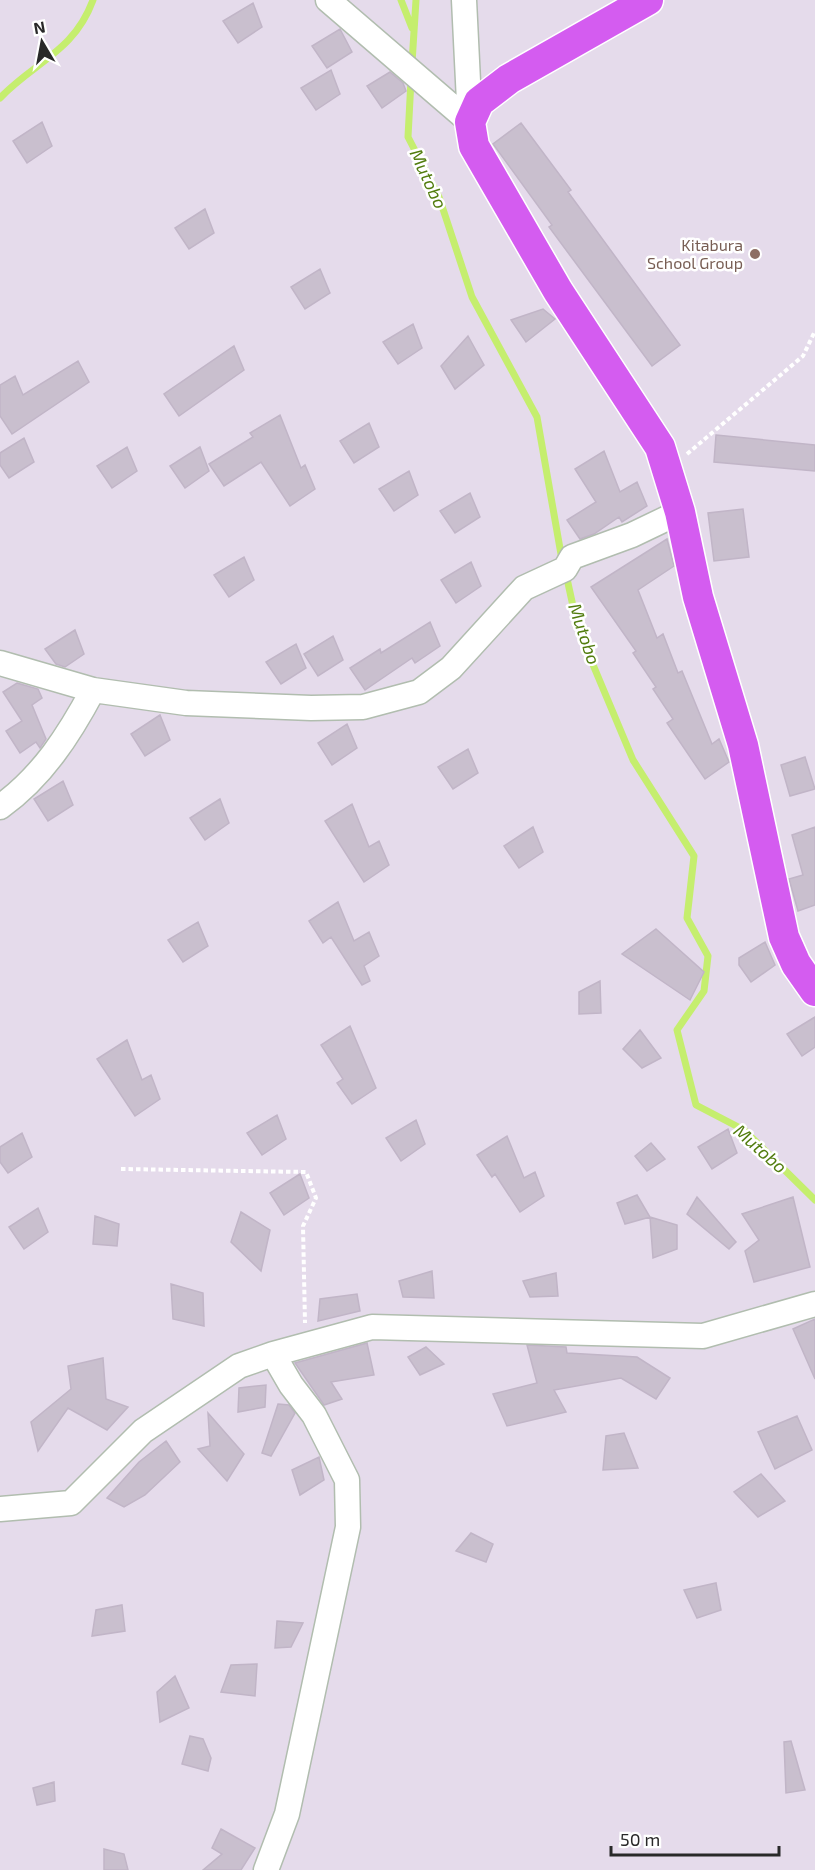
<svg xmlns="http://www.w3.org/2000/svg" width="815" height="1870" font-family="'Exo 2',sans-serif">
	<style>
		.lines { fill: none; stroke-linecap: round; stroke-linejoin: round }
		.stream { stroke: #c5ee6e; stroke-width: 7 }
		.building { fill: #c9bfce; stroke: #c1b5c7; stroke-width: 1.5 }
		.minor-casing { stroke: #b1bdaf; stroke-width: 27 }
		.major-casing { stroke: #fff; stroke-width: 33 }
		.path { stroke: #fff; stroke-width: 4; stroke-dasharray: 4.5 3; stroke-linecap: butt }
		.minor { stroke: #fff; stroke-width: 24 }
		.major { stroke: #d45cf0; stroke-width: 30 }
		.education-dot { fill: #8d6e63; stroke: #fff; stroke-width: 2 }
		.labels { text-anchor: middle; stroke-width: 5; stroke-linejoin: round; paint-order: stroke }
		.education-label { font-size: 16px; fill: #785e54; stroke: #fff; text-anchor: end }
		.water-label { font-size: 18px; font-style: italic; fill: #527d0f; stroke: #fff }
	</style>
	<rect width="100%" height="100%" fill="#e5dbeb"/>
	<g class="lines">
		<path class="stream" d="M401,0L412,28
			M412,63L416,0
			M411,80L408,137L439,197L472,297L537,417L562,560
			M0,98C34,62 74,52 93,0
			M566,574L578,629L633,760L694,856L687,918L708,956L704,991L677,1030L696,1105L744,1130L815,1200"/>
	</g>
	<path class="building" d="M253,3L262,27L238,43L223,21Z
		M340,29L352,52L327,68L312,46Z
		M331,70L340,94L316,110L301,88Z
		M390,72L403,83L406,91L382,108L367,86Z
		M42,122L52,146L27,163L13,141Z
		M521,123L571,190L568,192L680,345L652,366L549,227L552,225L493,144Z
		M205,209L214,233L189,249L175,228Z
		M320,269L330,293L305,309L291,287Z
		M543,309L555,319L526,342L511,320Z
		M413,324L422,348L398,364L383,342Z
		M468,336L484,365L455,389L441,366Z
		M234,346L244,370L179,416L164,394Z
		M78,361L89,382L12,434L0,416V385L15,376L23,395Z
		M280,415L301,468L305,465L315,489L290,506L261,462L224,486L209,464L253,437L250,433Z
		M369,423L379,447L354,463L340,441Z
		M716,435L815,445V471L714,462Z
		M24,438L34,462L9,478L0,465V453Z
		M127,447L137,471L112,488L97,466Z
		M200,447L209,471L185,488L170,466Z
		M604,451L620,492L637,482L647,506L622,522L619,517L594,534L580,539L567,520L596,502L575,469Z
		M409,471L418,495L394,511L379,489Z
		M470,493L480,517L455,533L440,511Z
		M743,509L749,557L714,561L708,513Z
		M667,539L674,566L638,590L657,638L663,634L678,673L682,671L712,744L719,739L729,762L705,779L667,723L673,719L653,689L656,687L633,653L636,651L591,587Z
		M244,557L254,580L229,597L214,575Z
		M471,562L481,586L456,603L441,580Z
		M430,622L440,646L415,663L412,658L365,690L350,668L380,649L381,653Z
		M75,630L84,654L65,667L56,664L45,649Z
		M333,636L343,660L318,676L304,654Z
		M296,644L306,668L281,684L266,662Z
		M17,683L38,689L42,698L32,705L46,739L40,748L36,742L20,753L6,731L22,721L3,692Z
		M160,715L170,740L145,756L131,734Z
		M347,724L357,748L332,765L318,743Z
		M468,749L478,773L453,789L438,767Z
		M805,757L815,789L790,796L781,765Z
		M63,781L73,805L48,821L34,799Z
		M220,799L229,823L205,840L190,818Z
		M352,804L369,847L379,841L389,865L364,882L325,821Z
		M533,827L543,852L519,868L504,846Z
		M815,827V905L798,911L789,879L803,875L792,835Z
		M338,902L354,941L369,932L379,956L364,966L370,981L362,985L331,937L323,943L309,921Z
		M198,922L208,946L183,962L168,940Z
		M656,929L704,972L690,1000L622,954Z
		M765,942L775,965L751,982L739,965V958Z
		M600,981L601,1013L579,1014V992Z
		M815,1017V1047L802,1056L787,1034Z
		M350,1026L376,1088L352,1104L337,1083L343,1079L321,1045Z
		M640,1030L661,1058L642,1068L623,1049Z
		M127,1040L142,1080L151,1075L160,1099L135,1116L97,1059Z
		M277,1115L286,1139L262,1155L247,1133Z
		M416,1120L425,1144L401,1161L386,1138Z
		M728,1129L737,1153L712,1169L698,1147Z
		M22,1133L32,1157L8,1173L0,1162V1147Z
		M507,1136L524,1178L535,1172L544,1196L520,1212L495,1174L492,1177L477,1155Z
		M651,1143L665,1159L647,1171L635,1156Z
		M300,1174L309,1198L284,1215L270,1193Z
		M637,1195L650,1217L625,1224L617,1203Z
		M697,1197L736,1242L729,1249L687,1214Z
		M793,1197L810,1267L754,1282L745,1251L759,1240L742,1214Z
		M38,1208L48,1232L24,1249L9,1227Z
		M241,1212L270,1230L261,1271L231,1242Z
		M95,1216L119,1224L117,1246L93,1244Z
		M650,1217L677,1225V1249L653,1258Z
		M432,1271L434,1298L403,1297L399,1281Z
		M556,1273L558,1296L530,1297L523,1281Z
		M171,1284L203,1293L204,1326L173,1319Z
		M357,1294L360,1311L318,1321L320,1299Z
		M815,1319V1379L793,1329Z
		M367,1343L374,1375L331,1382L342,1399L324,1405L295,1363Z
		M527,1345L566,1347L567,1353L637,1357L670,1378L656,1399L621,1378L554,1390L566,1412L507,1426L493,1394L537,1383Z
		M426,1347L444,1364L420,1375L408,1357Z
		M103,1358L106,1399L128,1407L107,1430L68,1408L38,1451L31,1422L71,1389L68,1366Z
		M266,1385L265,1407L238,1412L239,1388Z
		M278,1404L289,1405L295,1413L271,1456L262,1453Z
		M208,1413L244,1454L227,1481L198,1449L210,1446Z
		M797,1416L812,1450L775,1469L758,1432Z
		M624,1433L638,1468L603,1470L606,1436Z
		M166,1441L180,1462L145,1495L124,1507L107,1498L139,1462Z
		M319,1457L324,1480L300,1495L292,1470Z
		M761,1474L785,1501L758,1517L734,1492Z
		M471,1533L493,1544L486,1562L456,1551Z
		M716,1583L721,1610L697,1618L684,1590Z
		M122,1605L125,1631L92,1636L96,1610Z
		M277,1621L303,1623L291,1647L275,1648Z
		M257,1664L255,1696L221,1692L231,1665Z
		M175,1676L189,1708L160,1722L157,1692Z
		M190,1736L203,1739L211,1758L208,1771L182,1764Z
		M791,1741L805,1790L786,1793L784,1742Z
		M54,1782L55,1801L37,1805L33,1788Z
		M221,1829L255,1848L241,1870H203L222,1854L212,1848Z
		M104,1849L124,1854L128,1870H104Z"/>
	<g class="lines">
		<g class="minor-casing">
			<path id="minor" d="M328,0L470,122
				M464,0L470,122
				M0,663L93,690L186,703L311,708L363,707L419,692L451,668L524,588L565,569L572,557L632,535L680,512
				M0,807C42,777 69,735 93,690
				M0,1509L71,1503L143,1431L239,1366L273,1354L372,1327L703,1336L815,1304
				M266,1870L287,1814L348,1527L347,1480L314,1415L291,1385L273,1354"/>
		</g>
		<g class="major-casing">
			<path id="major" d="M648,0L509,79L479,102L470,122L474,146L558,291L660,447L680,512L698,597L743,745L784,937L796,964L815,991"/>
		</g>
		<path class="path" d="M687,454L803,356L815,331
			M121,1169L306,1172L316,1198L303,1226L305,1323"/>
		<use href="#minor" class="minor"/>
		<use href="#major" class="major"/>
	</g>
	<circle class="education-dot" cx="755" cy="254" r="6"/>
	<g class="labels">
		<g class="education-label">
			<text x="743" y="251">Kitabura<tspan x="743" dy="18">School Group</tspan></text>
		</g>
		<g class="water-label">
			<text transform="translate(428 179) rotate(65)" y="6">Mutobo</text>
			<text transform="translate(584 634) rotate(71)" y="6">Mutobo</text>
			<text transform="translate(760 1149) rotate(41)" y="6">Mutobo</text>
		</g>
	</g>
	<g transform="translate(42 42) rotate(350)" stroke="#ffffff" stroke-width="4.5" paint-order="stroke">
	<path d="M0-4.5L10 22L0 15L-10 22Z" fill="#292929"/>
	<text y="-9" font-size="16" font-weight="bold" text-anchor="middle" fill="#292929">N</text>
	</g>
	<path d="M611 1846v9h168v-9" fill="none" stroke="#292929" stroke-width="3"/>
	<text x="620" y="1846" font-size="18" fill="#292929" stroke="#ffffff" stroke-width="4.5" paint-order="stroke">50 m</text>
</svg>
